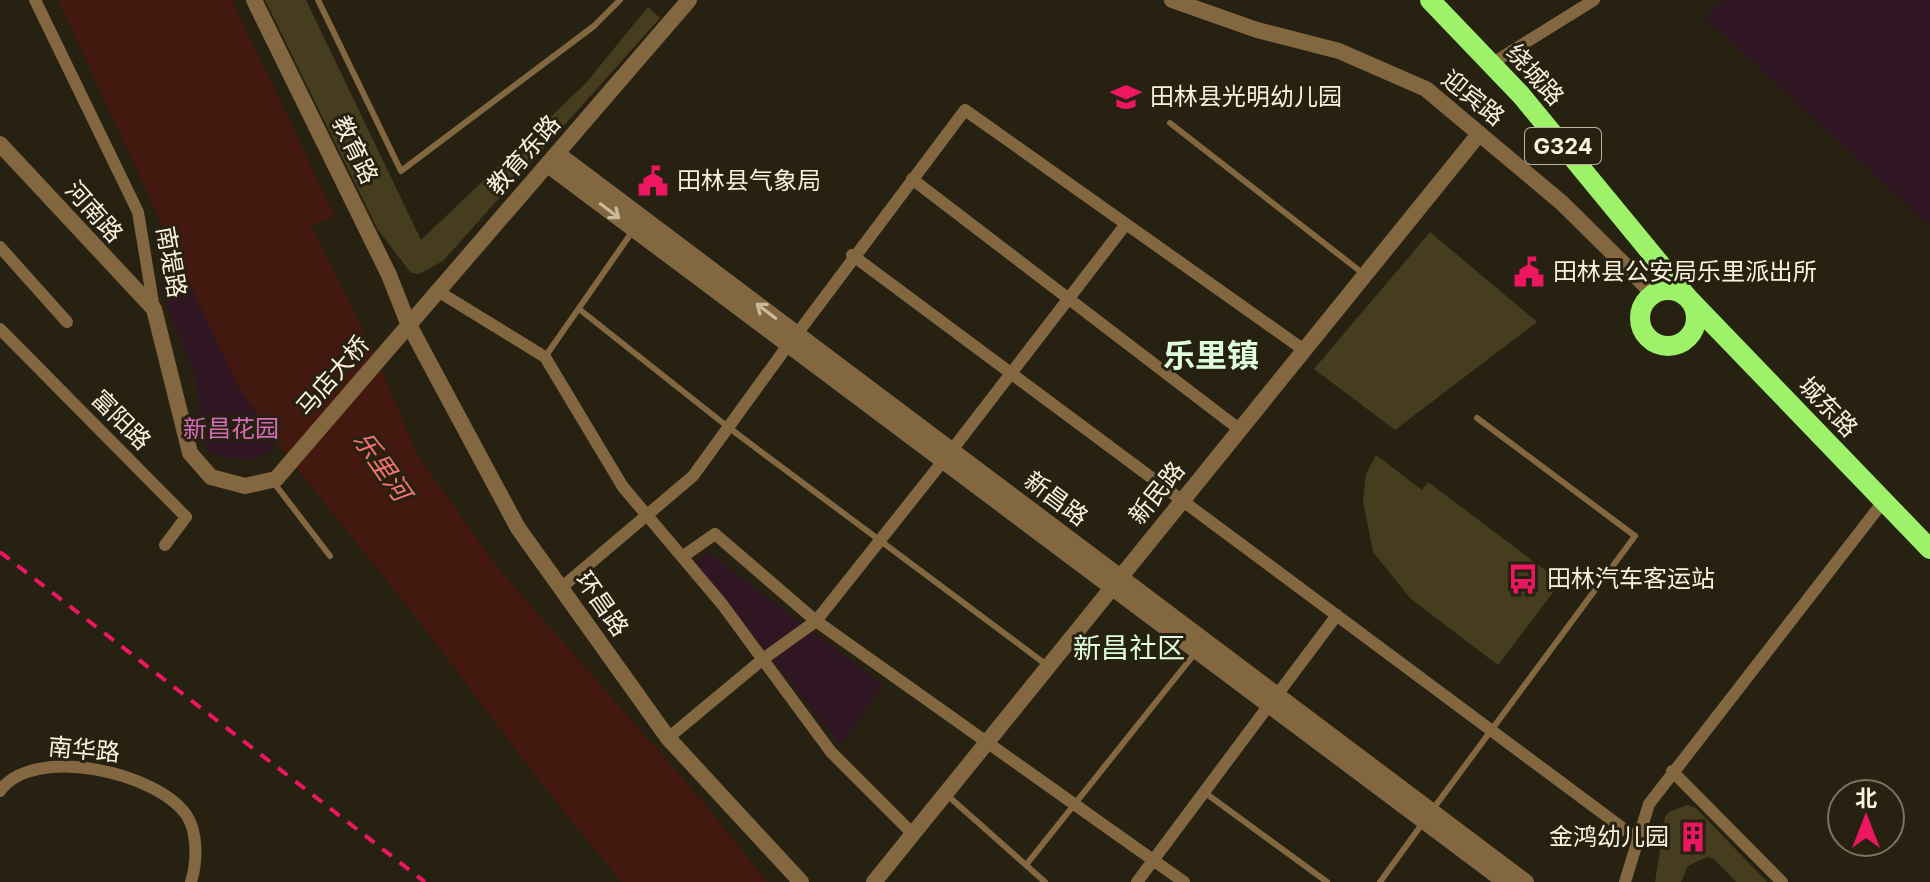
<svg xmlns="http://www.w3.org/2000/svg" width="1930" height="882" font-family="Inter,'Noto Sans SC',sans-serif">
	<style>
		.green { fill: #301522 }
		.water { fill: #43190f }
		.building { fill: #463d1f }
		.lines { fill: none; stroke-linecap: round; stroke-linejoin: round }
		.service { stroke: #826741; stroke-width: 6 }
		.minor { stroke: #826741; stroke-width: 12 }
		.tertiary { stroke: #826741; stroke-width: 16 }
		.trunk { stroke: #9df26a; stroke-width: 20 }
		.rail { stroke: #ed1661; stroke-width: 4; stroke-dasharray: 12 10; stroke-linecap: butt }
		.oneway { stroke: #cbba9d }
		.labels { text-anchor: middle; stroke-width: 6; stroke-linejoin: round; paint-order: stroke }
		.shield { fill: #272112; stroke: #bcb39e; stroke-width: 2 }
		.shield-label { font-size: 22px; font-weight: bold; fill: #fcf1da }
		.street-label { font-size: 24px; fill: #fcf1da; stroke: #272112 }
		.poi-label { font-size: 24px; fill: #fcf1da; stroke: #272112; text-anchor: start }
		.park-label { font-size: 24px; fill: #d76bb7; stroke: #272112 }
		.water-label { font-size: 26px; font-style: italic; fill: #f47371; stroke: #272112 }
		.quarter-label { font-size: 28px; fill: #dffcdc; stroke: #272112 }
		.district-label { font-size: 32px; font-weight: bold; fill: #dffcdc; stroke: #272112 }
	</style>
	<rect width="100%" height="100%" fill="#272112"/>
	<path class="green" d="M1722,0H1930V226L1705,18Z
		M176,252L215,336L266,429L274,436L273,450C251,464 234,460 209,453L199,424L197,380L161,290V268Z
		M709,553L883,685L841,745L695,562Z"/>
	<path class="water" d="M58,0H232L335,216L311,225L372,348L418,456L498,568L692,789L767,882H622C546,794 479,699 408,607C351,534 288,462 237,385Z"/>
	<path class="building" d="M265,0H306L421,240L585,84L648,7L660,18L443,261L419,274L411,273L378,230Z
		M1430,232L1537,322L1395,430L1314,369Z
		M1376,455L1422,490L1428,482L1561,582L1498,665L1411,599L1373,552L1363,501L1366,474Z
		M1687,805L1696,808L1767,882H1736L1714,859L1707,857L1688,866L1681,882H1655L1665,817L1669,812Z"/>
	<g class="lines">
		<path class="service" d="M318,0L401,171L594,26L620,0
			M1170,123L1365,275
			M579,309L728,427L1048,666
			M545,357L632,232
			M274,483L330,556
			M1204,792L1327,882
			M947,795L1045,882
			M1433,809L1635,536L1477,418
			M1026,865L1196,652
			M1380,882L1422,824"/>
		<path class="minor" d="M35,0L138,212L154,309
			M1491,64L1594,0
			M912,179L1239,429
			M0,247L67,322
			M852,255L1636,838
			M436,290L545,357L623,487L722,604L831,752L912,833
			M0,329L186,517L165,545
			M797,334L965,110L1304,350
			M952,450L1126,224
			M682,557L715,534L816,621L1184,882
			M561,588L693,476L788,345
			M1277,695L1337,615
			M668,738L763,659L816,621L943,461
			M1672,771L1782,882
			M0,791C33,744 158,772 187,816C198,833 197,863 191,882
			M1137,882L1269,705
			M1625,882L1649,804L1883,502"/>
		<path class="tertiary" d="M254,0L389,275L408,323L518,528L668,738L801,882
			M1172,0L1257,30L1339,51L1426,89L1562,203L1654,294
			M0,144L154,309L190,453L211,477L245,486L276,479L689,0
			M558,154L1526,882
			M548,165L1505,882
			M874,882L1479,134"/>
		<path class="trunk" d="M1430,0L1521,95L1689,299L1930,549
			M1640 318a28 28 0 1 1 56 0a28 28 0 1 1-56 0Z"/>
		<path class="rail" d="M0,552L425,882"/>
	</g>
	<defs><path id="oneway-shaft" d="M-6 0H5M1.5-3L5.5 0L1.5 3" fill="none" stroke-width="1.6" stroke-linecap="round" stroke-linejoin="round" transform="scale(2)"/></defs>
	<g class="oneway">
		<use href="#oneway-shaft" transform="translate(610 211) rotate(37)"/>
		<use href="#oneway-shaft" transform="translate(766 311) rotate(-143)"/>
	</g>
	<defs>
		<g id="school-bare" transform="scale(2.4)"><path d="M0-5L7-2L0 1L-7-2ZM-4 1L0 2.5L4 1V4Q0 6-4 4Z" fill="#ed1661" stroke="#272112" stroke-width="2.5" paint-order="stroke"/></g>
		<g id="civic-bare" transform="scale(2.4)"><path d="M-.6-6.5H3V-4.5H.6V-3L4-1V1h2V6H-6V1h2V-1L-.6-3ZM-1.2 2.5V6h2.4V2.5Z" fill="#ed1661" stroke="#272112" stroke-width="2.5" paint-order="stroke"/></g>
		<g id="bus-bare" transform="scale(2.4)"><path d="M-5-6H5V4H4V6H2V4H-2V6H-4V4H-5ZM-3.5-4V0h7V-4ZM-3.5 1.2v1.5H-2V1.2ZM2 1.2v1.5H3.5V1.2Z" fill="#ed1661" stroke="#272112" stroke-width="2.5" paint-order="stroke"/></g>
		<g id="building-bare" transform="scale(2.4)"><path d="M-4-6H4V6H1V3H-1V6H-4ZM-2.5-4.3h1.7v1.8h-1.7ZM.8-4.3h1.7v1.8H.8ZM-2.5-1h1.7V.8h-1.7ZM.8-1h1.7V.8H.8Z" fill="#ed1661" stroke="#272112" stroke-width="2.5" paint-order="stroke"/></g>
	</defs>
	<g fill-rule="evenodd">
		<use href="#school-bare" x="1126" y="97"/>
		<use href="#civic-bare" x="653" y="181"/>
		<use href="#civic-bare" x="1529" y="272"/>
		<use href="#bus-bare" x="1523" y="579"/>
		<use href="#building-bare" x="1693" y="837"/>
	</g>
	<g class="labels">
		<rect class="shield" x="1525" y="128" width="76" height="36" rx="6"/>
		<g class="shield-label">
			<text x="1563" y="154">G324</text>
		</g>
		<g class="street-label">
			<text transform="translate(1535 75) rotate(48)" y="8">绕城路</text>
			<text transform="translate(1473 98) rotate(39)" y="8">迎宾路</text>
			<text transform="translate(355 150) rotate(64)" y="8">教育路</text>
			<text transform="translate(524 155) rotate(-49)" y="8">教育东路</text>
			<text transform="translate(94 212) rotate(48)" y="8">河南路</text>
			<text transform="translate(171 262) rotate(80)" y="8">南堤路</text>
			<text transform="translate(333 376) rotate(-49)" y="8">马店大桥</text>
			<text transform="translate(1828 407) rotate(46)" y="8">城东路</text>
			<text transform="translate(121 420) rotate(45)" y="8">富阳路</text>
			<text transform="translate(1157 493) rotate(-51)" y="8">新民路</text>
			<text transform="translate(1056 499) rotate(37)" y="8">新昌路</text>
			<text transform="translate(602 604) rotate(55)" y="8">环昌路</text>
			<text transform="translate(84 750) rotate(5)" y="8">南华路</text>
		</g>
		<g class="poi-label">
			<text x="1150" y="105">田林县光明幼儿园</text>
			<text x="677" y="189">田林县气象局</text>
			<text x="1553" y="280">田林县公安局乐里派出所</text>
			<text x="1547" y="587">田林汽车客运站</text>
			<text x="1669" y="845" text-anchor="end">金鸿幼儿园</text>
		</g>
		<g class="park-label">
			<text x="231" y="437">新昌花园</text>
		</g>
		<g class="water-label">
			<text transform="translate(382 466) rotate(55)" y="9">乐里河</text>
		</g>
		<g class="quarter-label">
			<text x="1129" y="658">新昌社区</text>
		</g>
		<g class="district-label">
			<text x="1211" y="367">乐里镇</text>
		</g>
	</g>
	<g transform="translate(1866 818)"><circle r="38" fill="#272112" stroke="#7c7462" stroke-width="2"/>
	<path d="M0-6L14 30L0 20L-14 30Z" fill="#ed1661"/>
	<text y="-12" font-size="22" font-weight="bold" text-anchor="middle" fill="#fcf1da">北</text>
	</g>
</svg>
